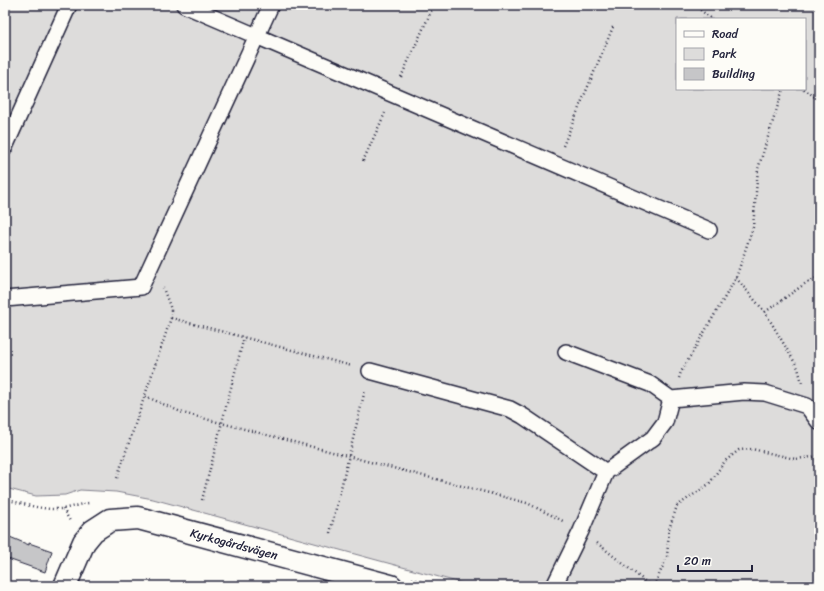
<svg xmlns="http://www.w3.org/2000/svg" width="824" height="591" font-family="Sriracha,sans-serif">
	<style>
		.green { fill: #dddcdb; stroke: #807f8b; fill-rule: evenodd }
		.building { fill: #c6c6c8; stroke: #22223b }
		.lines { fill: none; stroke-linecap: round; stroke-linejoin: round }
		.lane-casing { stroke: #22223b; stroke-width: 18 }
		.street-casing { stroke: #22223b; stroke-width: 25 }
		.path { stroke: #22223b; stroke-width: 2.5; stroke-dasharray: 1 3; stroke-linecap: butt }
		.lane { stroke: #fdfcf7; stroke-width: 15 }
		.street { stroke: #fdfcf7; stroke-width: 22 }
		.labels { text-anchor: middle; stroke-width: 3; stroke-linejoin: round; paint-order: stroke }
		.street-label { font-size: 12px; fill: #22223b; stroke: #fdfcf7 }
	</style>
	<rect width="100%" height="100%" fill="#fdfcf7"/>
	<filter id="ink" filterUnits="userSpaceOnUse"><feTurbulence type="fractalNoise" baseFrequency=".025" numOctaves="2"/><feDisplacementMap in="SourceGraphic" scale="8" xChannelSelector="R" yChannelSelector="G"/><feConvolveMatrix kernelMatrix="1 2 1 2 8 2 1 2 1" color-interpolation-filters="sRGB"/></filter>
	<g filter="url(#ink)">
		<path class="green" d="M5,5H819V586H472L153,499L116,492L80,490L65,495L36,496L5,488ZM677,19H805V89H677Z"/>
		<path class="building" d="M5,535L29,545V543L52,551L45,572L5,558Z"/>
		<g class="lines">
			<g class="lane-casing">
				<path id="lane" d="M184,5L709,230
					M5,147L69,5
					M5,299L141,287L271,5
					M370,371L510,409L523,416L606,472
					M671,399L744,392L765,393L807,406L819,422
					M554,586L581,531L606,472L653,438L665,422L671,399L650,384L566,352"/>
			</g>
			<g class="street-casing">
				<path id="street" d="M65,586L84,542L93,531L110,520L138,518L391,586"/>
			</g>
			<path class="path" d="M694,5L712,19
				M401,77L434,5
				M804,89L819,100
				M563,146L613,27
				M363,161L385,113
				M736,278L765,312L798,368L802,383
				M765,312L806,283L819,277
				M171,318L352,366
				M679,378L681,372L736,278L753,227L758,169L783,89
				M145,396L183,413L527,503L563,521
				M117,478L171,318V309L163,288
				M5,499C23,504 42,510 61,509C71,508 81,503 91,503
				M202,500L244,337
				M63,509L70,521
				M330,533L365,390
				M597,543L651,586
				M412,579L437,586
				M654,586L667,557L669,529L677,506L709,484L725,461L739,450L752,449L795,459L819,456"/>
			<use href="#lane" class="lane"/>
			<use href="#street" class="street"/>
		</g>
	</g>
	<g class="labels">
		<g class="street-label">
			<text transform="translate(234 544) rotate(15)" y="4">Kyrkogårdsvägen</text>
		</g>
	</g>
	<rect width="824" height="591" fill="none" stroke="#fdfcf7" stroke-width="20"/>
	<rect x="10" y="10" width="804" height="571" fill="none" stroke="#22223b" stroke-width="1.5" filter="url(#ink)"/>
	<rect x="676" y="18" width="130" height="72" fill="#fdfcf7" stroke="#a5a5ac"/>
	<rect x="684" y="31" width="20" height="6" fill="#fdfcf7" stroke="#a5a5ac"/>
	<text x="712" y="38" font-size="12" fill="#22223b">Road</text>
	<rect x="684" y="48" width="20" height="12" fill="#dddcdb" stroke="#a5a5ac"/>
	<text x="712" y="58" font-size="12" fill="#22223b">Park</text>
	<rect x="684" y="68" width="20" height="12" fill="#c6c6c8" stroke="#a5a5ac"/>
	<text x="712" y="78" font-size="12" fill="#22223b">Building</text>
	<path d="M678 565v6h74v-6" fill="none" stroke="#22223b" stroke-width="2"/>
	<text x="684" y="565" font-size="12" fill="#22223b" stroke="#fdfcf7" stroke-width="3" paint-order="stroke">20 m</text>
</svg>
